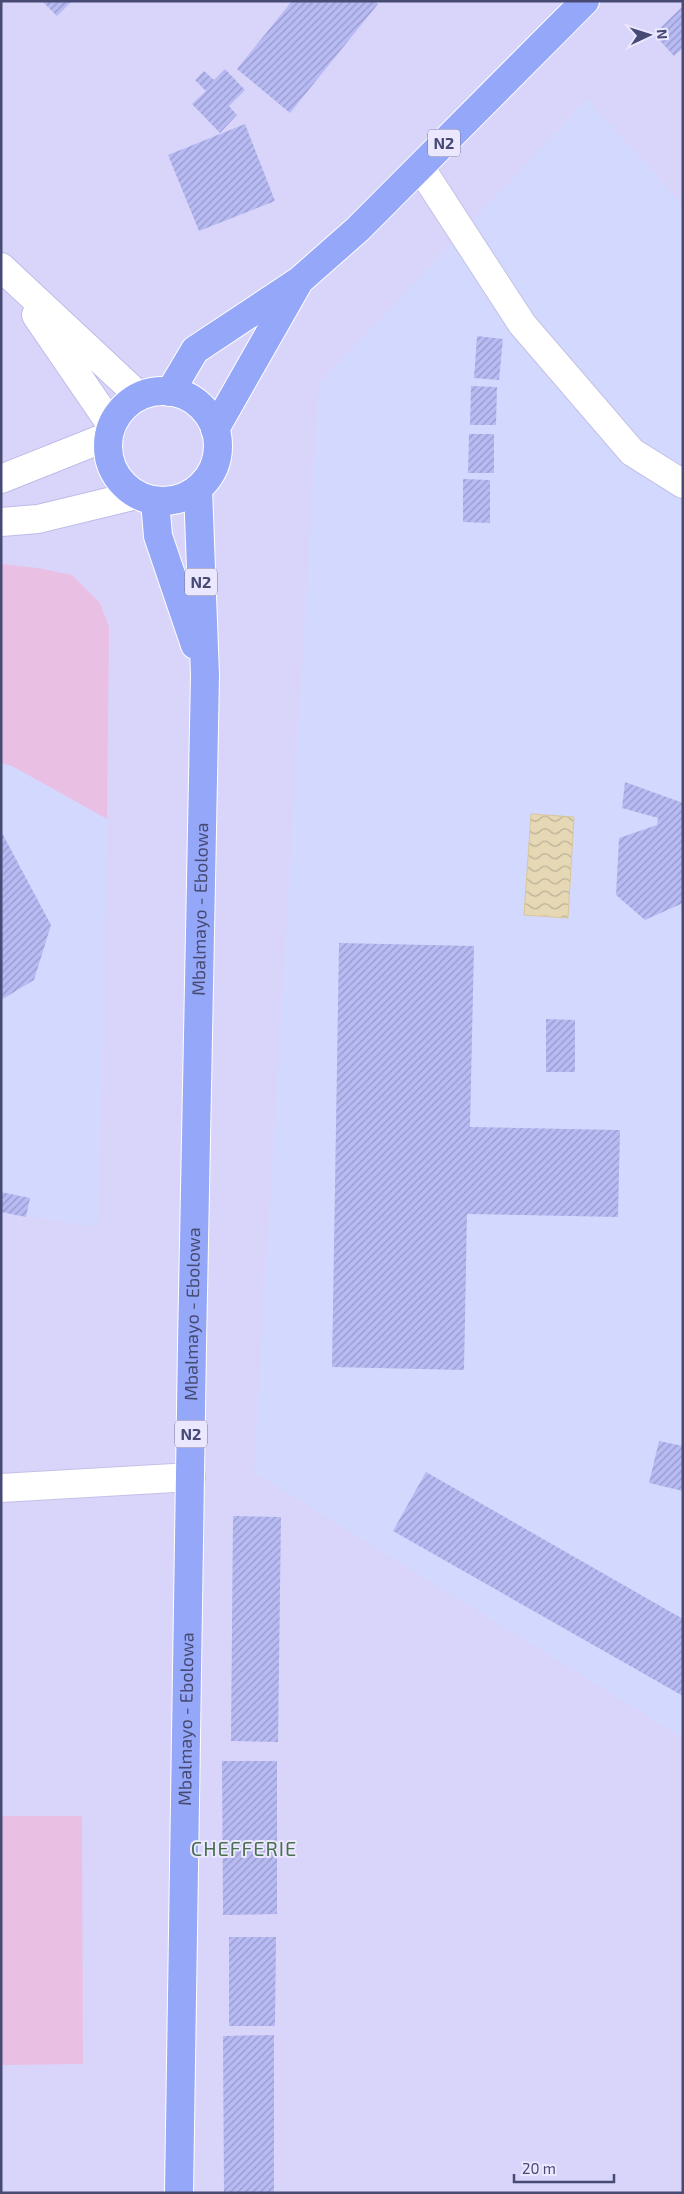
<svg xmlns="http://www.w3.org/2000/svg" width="684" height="2194" font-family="'Exo 2',sans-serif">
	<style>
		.residential { fill: #d9d5fa }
		.commercial { fill: #d3d9fe }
		.park { fill: #eabfe4 }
		.water { fill: url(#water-waves); stroke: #d9c79b }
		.building { fill: url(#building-hatch) }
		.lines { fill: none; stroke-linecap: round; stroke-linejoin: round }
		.street-casing { stroke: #c3c1e6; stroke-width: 30 }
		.secondary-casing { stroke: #bdbce8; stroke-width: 30 }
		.highway-casing { stroke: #fff; stroke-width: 30 }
		.street { stroke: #fff; stroke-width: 28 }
		.secondary { stroke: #fff; stroke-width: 28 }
		.highway { stroke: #95a7f9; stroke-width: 28 }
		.labels { text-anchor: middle; stroke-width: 4; stroke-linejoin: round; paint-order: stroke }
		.shield { fill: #ebe7ff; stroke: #787a9e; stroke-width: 1 }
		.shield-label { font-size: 16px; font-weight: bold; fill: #474b74 }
		.street-label { font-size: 18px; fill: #474b74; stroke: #ebe7ff }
		.quarter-label { font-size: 20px; letter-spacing: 1px; fill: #4a7052; stroke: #ebe7ff }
	</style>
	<defs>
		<pattern id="water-waves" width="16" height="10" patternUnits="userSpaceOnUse" patternTransform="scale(1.25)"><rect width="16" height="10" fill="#e6d8b5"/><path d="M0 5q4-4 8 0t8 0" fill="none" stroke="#bcb198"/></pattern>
		<pattern id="building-hatch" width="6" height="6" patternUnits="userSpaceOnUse" patternTransform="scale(1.25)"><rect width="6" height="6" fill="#b7baf3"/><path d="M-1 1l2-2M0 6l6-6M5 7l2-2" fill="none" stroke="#9799c9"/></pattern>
	</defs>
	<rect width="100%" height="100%" fill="#e5e0fd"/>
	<path class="residential" d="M1,1H683V2193H1Z"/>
	<path class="commercial" d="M587,99L683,206V1738L254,1472L319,384Z
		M1,763L12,766L107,819L98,1227L1,1212Z"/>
	<path class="park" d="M1,564L38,568L72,575L100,603L109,627L107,819L12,766L1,763Z
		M1,1816H82L83,2064L1,2065Z"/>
	<path class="water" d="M531,814L574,817L568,918L524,915Z"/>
	<path class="building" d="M42,1H72L57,16Z
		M292,1H375L378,4L290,113L237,69Z
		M682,7L683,48L674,56L654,34Z
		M225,69L245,90L229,106L237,115L220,133L192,104L206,91L195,80L204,71L214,80Z
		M245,124L275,201L199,231L168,155Z
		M477,336L503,339L499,380L474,378Z
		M471,386L497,387L496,425H470Z
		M469,434H494V473H468Z
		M463,479L490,480V523L463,522Z
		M625,782L683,803V903L645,920L616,895L619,838L657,825L658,818L622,808Z
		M1,831L51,925L34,980L1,1000Z
		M339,943L474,946L470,1127L620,1130L618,1217L467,1214L464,1370L332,1367Z
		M546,1019L575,1020V1072H546Z
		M1,1192L30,1198L26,1217L1,1212Z
		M659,1441L683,1446V1491L649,1483Z
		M426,1472L683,1619V1696L393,1531Z
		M233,1516L281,1517L278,1742L231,1741Z
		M222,1761H277V1914L223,1915Z
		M229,1937H276L275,2026H229Z
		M274,2035V2193H224L223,2036Z"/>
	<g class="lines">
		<g class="street-casing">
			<path id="street" d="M420,167L522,324L632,452L683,484
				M1,1488L191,1477"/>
		</g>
		<g class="secondary-casing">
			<path id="secondary" d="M1,267L139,396
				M36,315L112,426
				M1,479L109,436
				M1,522L38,519L137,495"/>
		</g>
		<g class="highway-casing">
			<g id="highway">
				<circle cx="163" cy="446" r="55"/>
				<path d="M170,392L195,350L299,281L358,229L585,1"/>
				<path d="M215,429L297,285"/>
				<path d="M155,501L158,536L195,645"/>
				<path id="s1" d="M179,2193L192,1345L205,675L198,489"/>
			</g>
		</g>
		<use href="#street" class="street"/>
		<use href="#secondary" class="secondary"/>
		<use href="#highway" class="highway"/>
	</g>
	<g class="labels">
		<g class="shield">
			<rect x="428" y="129.5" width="32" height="27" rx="4"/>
			<rect x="185" y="568.5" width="32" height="27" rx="4"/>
			<rect x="175" y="1420.5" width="32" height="27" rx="4"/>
		</g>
		<g class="shield-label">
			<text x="444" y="149">N2</text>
			<text x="201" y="588">N2</text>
			<text x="191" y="1440">N2</text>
		</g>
		<g class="street-label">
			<text dy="6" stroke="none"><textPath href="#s1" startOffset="1284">Mbalmayo - Ebolowa</textPath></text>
			<text dy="6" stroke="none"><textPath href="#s1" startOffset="879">Mbalmayo - Ebolowa</textPath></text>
			<text dy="6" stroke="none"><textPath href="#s1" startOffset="474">Mbalmayo - Ebolowa</textPath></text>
		</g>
		<g class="quarter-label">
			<text x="244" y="1856">CHEFFERIE</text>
		</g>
	</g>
	<rect width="684" height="2194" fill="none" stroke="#474b74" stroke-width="5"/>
	<g transform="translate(649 35) rotate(86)" stroke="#ebe7ff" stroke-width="4" paint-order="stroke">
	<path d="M0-4L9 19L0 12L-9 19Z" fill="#474b74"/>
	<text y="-8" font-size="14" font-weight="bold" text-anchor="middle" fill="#474b74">N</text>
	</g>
	<path d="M514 2174v8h100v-8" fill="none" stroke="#474b74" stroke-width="2.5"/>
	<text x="522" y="2174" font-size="15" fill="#474b74" stroke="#ebe7ff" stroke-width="4" paint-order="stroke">20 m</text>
</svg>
